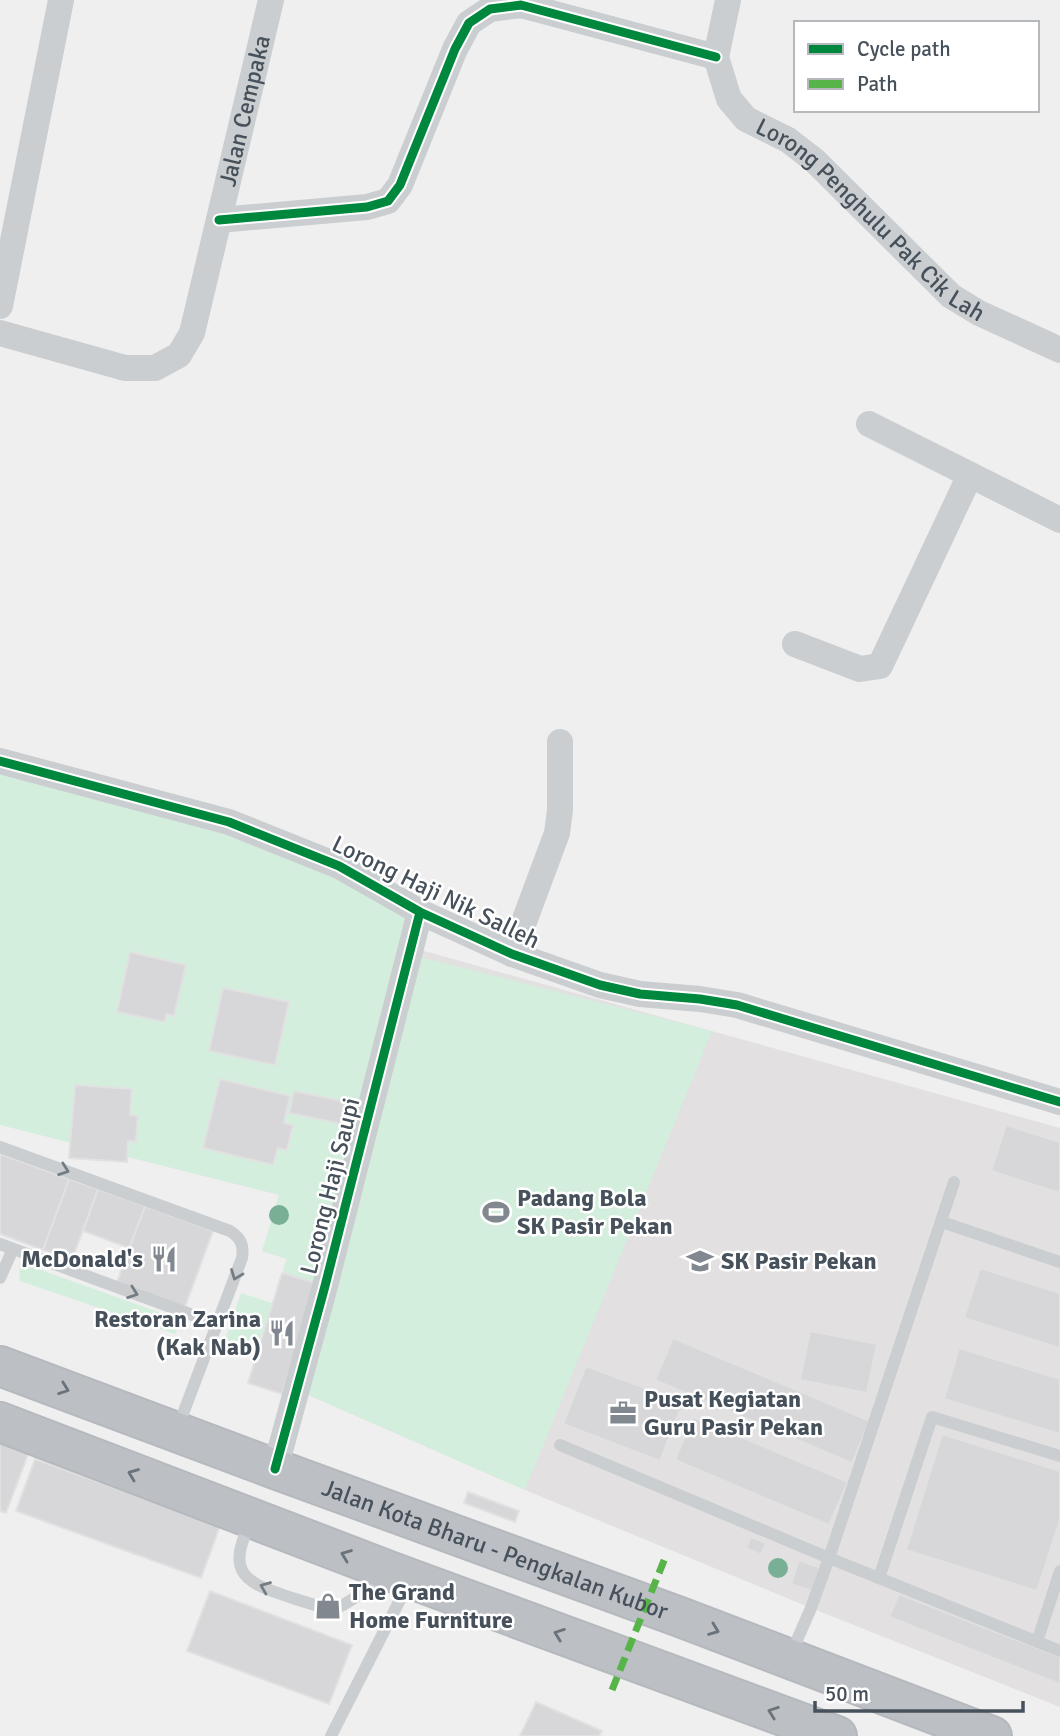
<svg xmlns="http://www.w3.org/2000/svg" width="1060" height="1736" font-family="Signika,sans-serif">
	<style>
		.education { fill: #e2e0e1 }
		.green { fill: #d4eede }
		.building { fill: #d7d7d9; stroke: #e1e1e2; stroke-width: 2 }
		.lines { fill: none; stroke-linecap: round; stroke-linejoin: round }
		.highway-casing { stroke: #b5b9be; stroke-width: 42 }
		.lane { stroke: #cbced0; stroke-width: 12 }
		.street { stroke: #cbced0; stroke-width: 26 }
		.highway { stroke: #bcc0c5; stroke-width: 38 }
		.quiet { stroke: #57b448; stroke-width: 7; stroke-dasharray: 14 7; stroke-linecap: butt }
		.cycleway-casing { stroke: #fff; stroke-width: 13 }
		.cycleway { stroke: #00873e; stroke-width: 9 }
		.tree { fill: #79b095 }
		.oneway { stroke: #757d84 }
		.oneway2 { stroke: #6a727b }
		.labels { text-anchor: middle; stroke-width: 5; stroke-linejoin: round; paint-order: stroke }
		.street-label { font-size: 24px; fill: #47515b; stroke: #fff }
		.poi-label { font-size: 24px; font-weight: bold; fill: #47515b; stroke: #fff; text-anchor: start }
	</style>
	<rect width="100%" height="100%" fill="#f0efef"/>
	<path class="education" d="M417,949L1060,1128V1707L811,1608L525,1490L306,1394Z"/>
	<path class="green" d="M0,761L229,822L420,912L325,1286L282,1273L288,1255L286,1259L262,1251L279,1195L0,1125Z
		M420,957L712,1031L525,1490L306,1394Z
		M19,1262L183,1321L175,1334L20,1281Z
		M241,1293L272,1303L260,1339L224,1343Z"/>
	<path class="building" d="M130,952L186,965L174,1016L167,1014L165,1022L117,1012Z
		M223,988L289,1002L275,1065L209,1051Z
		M220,1079L290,1096L284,1123L293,1125L287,1150L278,1148L273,1165L203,1148Z
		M75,1085L132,1089L130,1115L138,1116L136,1142L128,1141L127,1162L69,1158Z
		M294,1091L352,1103L347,1125L289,1113Z
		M1006,1125L1060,1142V1193L991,1171Z
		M0,1154L69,1179L43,1250L0,1234Z
		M69,1179L98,1189L72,1260L43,1250Z
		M98,1189L145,1206L129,1248L83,1231Z
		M145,1206L213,1231L185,1307L117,1282Z
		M980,1268L1060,1293V1348L964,1318Z
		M282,1273L316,1283L282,1394L248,1383Z
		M810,1331L877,1344L867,1393L800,1380Z
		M673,1338L870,1421L852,1463L655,1380Z
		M959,1348L1060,1379V1434L944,1399Z
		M586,1366L683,1402L660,1461L563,1424Z
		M693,1417L848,1482L829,1525L675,1460Z
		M942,1434L1060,1471V1520L1037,1591L906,1550Z
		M0,1438L30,1449L6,1513L0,1511Z
		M35,1459L220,1526L201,1578L16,1511Z
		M468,1492L519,1511L515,1522L464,1503Z
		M751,1537L766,1543L761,1555L746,1548Z
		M799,1560L820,1568L812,1591L791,1584Z
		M210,1591L352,1645L329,1704L187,1651Z
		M899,1594L1060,1657V1684L889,1617Z
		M536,1702L602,1731L599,1736H520Z"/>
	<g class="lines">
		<g class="highway-casing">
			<g id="highway">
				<path id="s3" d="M0,1366L275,1469L680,1617L992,1736"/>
				<path d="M0,1422L392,1572L837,1736"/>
			</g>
		</g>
		<path class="lane" d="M0,1147L230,1231C241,1238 244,1245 242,1258L178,1427
			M942,1222L1060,1262
			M0,1244L217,1324
			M0,1278L13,1249
			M560,1445L829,1558L1060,1651
			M249,1523C244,1538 235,1556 242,1570C245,1577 251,1581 258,1585C270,1591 324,1610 336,1608C346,1606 375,1583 386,1576
			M879,1578L932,1417L1060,1456
			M1037,1642L1060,1571
			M790,1656L811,1608L829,1558L954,1182
			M331,1736L409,1582"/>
		<g class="street">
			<path id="s1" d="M728,0L716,57L729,99L746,119L788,140L814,160L951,296L979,313L1060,350"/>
			<path d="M219,220L367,207L388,201L400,185L455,49L469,23L490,9L521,5L716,57"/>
			<path d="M0,306L61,0"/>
			<path id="s2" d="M0,333L125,368H155L179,355L192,333L271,0"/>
			<path d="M869,424L1060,520"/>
			<path d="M795,644L860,669L880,666L970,475"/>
			<path d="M0,761L229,822L339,866L420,912L512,954L600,985L640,994L700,999L737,1005L1060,1102"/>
			<path d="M512,954L557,833L560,810V742"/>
			<path d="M275,1469L325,1286L420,912"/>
		</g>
		<use href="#highway" class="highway"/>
		<path class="quiet" d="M612,1690L665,1558"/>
		<g class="cycleway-casing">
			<path id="cycleway" d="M219,220L367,207L388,201L400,185L455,49L469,23L490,9L521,5L716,57
				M0,761L229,822L339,866L420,912L512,954L600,985L640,994L700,999L737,1005L1060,1102
				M275,1469L325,1286L420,912"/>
		</g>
		<use href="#cycleway" class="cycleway"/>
	</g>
	<g class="tree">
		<circle cx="279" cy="1215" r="10"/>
		<circle cx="778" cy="1568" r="10"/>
	</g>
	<defs><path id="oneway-chevron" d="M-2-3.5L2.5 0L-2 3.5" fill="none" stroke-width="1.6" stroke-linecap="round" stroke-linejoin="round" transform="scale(1.75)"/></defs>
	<g class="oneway">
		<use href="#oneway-chevron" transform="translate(64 1170) rotate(20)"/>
		<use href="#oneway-chevron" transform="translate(236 1275) rotate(111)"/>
		<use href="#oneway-chevron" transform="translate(133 1293) rotate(20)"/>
		<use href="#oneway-chevron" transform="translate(265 1587) rotate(-158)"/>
	</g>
	<g class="oneway2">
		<use href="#oneway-chevron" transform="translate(64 1389) rotate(20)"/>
		<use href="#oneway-chevron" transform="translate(133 1474) rotate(-159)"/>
		<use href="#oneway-chevron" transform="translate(346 1555) rotate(-159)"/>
		<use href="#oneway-chevron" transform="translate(714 1630) rotate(21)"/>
		<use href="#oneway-chevron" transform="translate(559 1634) rotate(-160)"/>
		<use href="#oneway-chevron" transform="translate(773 1712) rotate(-160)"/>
	</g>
	<defs>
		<g id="stadium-bare" transform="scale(2.1)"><path d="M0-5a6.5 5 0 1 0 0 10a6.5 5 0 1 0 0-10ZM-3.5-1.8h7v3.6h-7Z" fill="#82888f" stroke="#fff" stroke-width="2.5" paint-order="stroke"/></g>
		<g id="restaurant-bare" transform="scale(2.1)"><path d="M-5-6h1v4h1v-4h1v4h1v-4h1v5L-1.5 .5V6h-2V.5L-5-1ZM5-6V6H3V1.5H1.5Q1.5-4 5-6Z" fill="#82888f" stroke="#fff" stroke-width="2.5" paint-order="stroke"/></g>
		<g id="school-bare" transform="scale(2.1)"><path d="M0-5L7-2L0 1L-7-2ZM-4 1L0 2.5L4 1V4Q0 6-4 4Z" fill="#82888f" stroke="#fff" stroke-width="2.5" paint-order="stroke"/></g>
		<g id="office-bare" transform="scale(2.1)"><path d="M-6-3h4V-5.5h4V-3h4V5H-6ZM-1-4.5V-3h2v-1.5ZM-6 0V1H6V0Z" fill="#82888f" stroke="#fff" stroke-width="2.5" paint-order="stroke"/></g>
		<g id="shop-bare" transform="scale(2.1)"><path d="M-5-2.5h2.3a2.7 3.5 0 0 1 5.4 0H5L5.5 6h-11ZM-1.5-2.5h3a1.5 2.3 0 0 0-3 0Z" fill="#82888f" stroke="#fff" stroke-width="2.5" paint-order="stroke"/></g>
	</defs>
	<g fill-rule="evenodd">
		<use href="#stadium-bare" x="496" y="1212"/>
		<use href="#restaurant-bare" x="164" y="1259"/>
		<use href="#school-bare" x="700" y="1261"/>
		<use href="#restaurant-bare" x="282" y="1333"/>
		<use href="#office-bare" x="623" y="1413"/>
		<use href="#shop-bare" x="328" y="1606"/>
	</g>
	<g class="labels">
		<g class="street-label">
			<text dy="8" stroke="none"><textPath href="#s2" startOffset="441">Jalan Cempaka</textPath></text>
			<text dy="8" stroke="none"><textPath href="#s1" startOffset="290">Lorong Penghulu Pak Cik Lah</textPath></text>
			<text transform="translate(436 892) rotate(26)" y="8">Lorong Haji Nik Salleh</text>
			<text transform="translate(330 1186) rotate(-76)" y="8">Lorong Haji Saupi</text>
			<text dy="8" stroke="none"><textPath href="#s3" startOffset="528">Jalan Kota Bharu - Pengkalan Kubor</textPath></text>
		</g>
		<g class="poi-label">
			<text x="517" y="1206">Padang Bola<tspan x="517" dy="28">SK Pasir Pekan</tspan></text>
			<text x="143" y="1267" text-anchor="end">McDonald's</text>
			<text x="721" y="1269">SK Pasir Pekan</text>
			<text x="261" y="1327" text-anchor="end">Restoran Zarina<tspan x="261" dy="28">(Kak Nab)</tspan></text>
			<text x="644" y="1407">Pusat Kegiatan<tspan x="644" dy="28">Guru Pasir Pekan</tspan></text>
			<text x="349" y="1600">The Grand<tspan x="349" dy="28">Home Furniture</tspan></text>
		</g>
	</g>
	<rect x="794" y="21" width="245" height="91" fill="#ffffff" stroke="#b5b9bd" stroke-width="2"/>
	<rect x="808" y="44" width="35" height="10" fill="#00873e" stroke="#b5b9bd" stroke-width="2"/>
	<text x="857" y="56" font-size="21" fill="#47515b">Cycle path</text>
	<rect x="808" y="79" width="35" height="10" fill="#57b448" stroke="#b5b9bd" stroke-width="2"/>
	<text x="857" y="91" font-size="21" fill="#47515b">Path</text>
	<path d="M815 1701v10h208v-10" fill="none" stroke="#47515b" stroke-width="3.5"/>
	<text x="825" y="1701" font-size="21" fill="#47515b" stroke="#ffffff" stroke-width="5" paint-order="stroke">50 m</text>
</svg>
